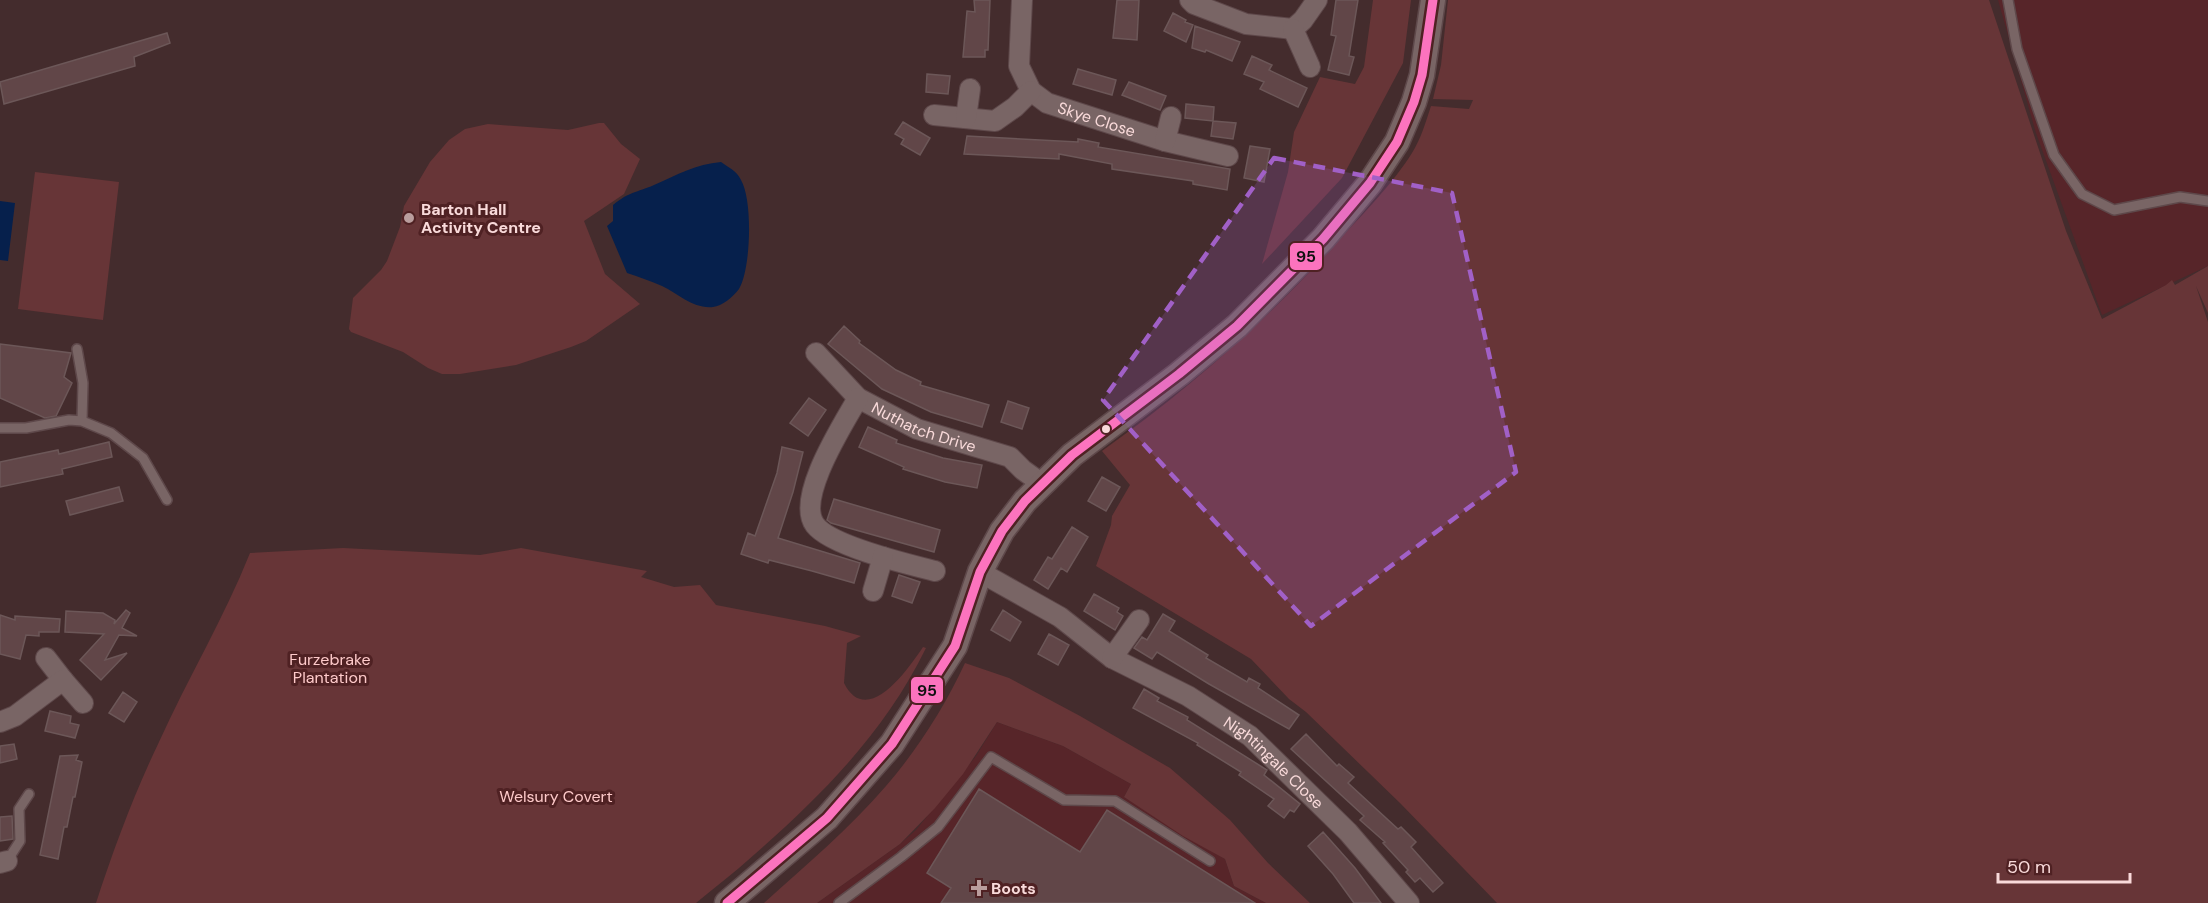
<svg xmlns="http://www.w3.org/2000/svg" width="2208" height="903" font-family="'DM Sans',sans-serif">
	<style>
		.built { fill: #572529 }
		.green { fill: #673537 }
		.water { fill: #06204c }
		.building { fill: #614648; stroke: #6c5758; stroke-width: 1.5 }
		.lines { fill: none; stroke-linecap: round; stroke-linejoin: round }
		.service-casing { stroke: #5e484a; stroke-width: 12 }
		.minor-casing { stroke: #5e484a; stroke-width: 22 }
		.tertiary-casing { stroke: #5e484a; stroke-width: 27 }
		.service { stroke: #796565; stroke-width: 9 }
		.minor { stroke: #796565; stroke-width: 20 }
		.tertiary { stroke: #796565; stroke-width: 24 }
		.bus-1-casing { stroke: #4f2123; stroke-width: 14 }
		.bus-1 { stroke: #fc73be; stroke-width: 9 }
		.marked { fill: #a160c7; fill-opacity: 0.2; stroke: #a160c7; stroke-width: 4.5; stroke-dasharray: 12 8; stroke-linejoin: round }
		.poi-dot { fill: #ba9d9d; stroke: #4f2123; stroke-width: 2 }
		.bus-dot { fill: #f9dada; stroke: #4f2123; stroke-width: 2 }
		.labels { text-anchor: middle; stroke-width: 6; stroke-linejoin: round; paint-order: stroke }
		.street-label { font-size: 16px; fill: #f9dada; stroke: #4f2123 }
		.poi-label { font-size: 16px; font-weight: bold; fill: #f9dada; stroke: #4f2123; text-anchor: start }
		.park-label { font-size: 16px; fill: #fecaca; stroke: #4f2123 }
		.line-badge { stroke: #4f2123; stroke-width: 2 }
		.pale-badge-label { font-size: 16px; text-anchor: middle; font-weight: bold; fill: #111 }
	</style>
	<rect width="100%" height="100%" fill="#442c2d"/>
	<path class="built" d="M1998,0H2208V266L2102,315L2036,133Z
		M997,722L1063,746L1131,784L1124,797L1225,859L1234,886L1266,903H817L900,844L916,830L976,756Z"/>
	<path class="green" d="M1373,0H1411L1403,63L1342,178L1262,264L1288,172L1294,132L1320,77L1355,84L1364,67Z
		M1448,0H1989L2066,231L2102,319L2166,285L2172,280L2175,285L2208,266V313L2196,286L2208,322V903H1497L1400,803L1306,712L1289,699L1251,659L1096,566L1111,525L1112,516L1130,485L1102,451C1189,389 1268,320 1339,240C1363,214 1394,182 1412,153C1421,139 1426,121 1431,106L1469,109L1473,100L1433,99L1441,65Z
		M599,123H604L621,144L640,159L624,194L584,221L605,274L640,304L586,341L571,347L516,365L460,374H442L428,368L403,352L351,332L349,329L353,298L381,270L387,261L400,227L404,206L430,162L449,140L465,129L488,124L568,130Z
		M35,172L119,182L103,320L18,309Z
		M343,548L480,555L521,548L647,571L641,577L674,587L700,585L716,605L825,626L861,636L847,643L844,683C867,729 909,668 923,647L926,648C882,738 813,804 739,868C725,880 710,891 696,903H96C114,848 134,794 159,742C188,678 224,618 250,553Z
		M965,663L1009,678L1080,716L1170,768L1230,820L1268,863L1310,903H1266L1234,886L1225,859L1183,836L1124,797L1131,784L1063,746L997,722L963,774L935,808L900,844L817,903H764C805,866 850,828 886,786C918,749 945,706 965,663Z"/>
	<path class="water" d="M721,162C729,168 736,170 741,180C753,200 751,269 739,289C733,297 722,306 713,307C693,309 679,294 662,286C651,281 639,277 627,273L607,226L613,221V205C630,191 636,193 654,185C677,175 696,164 721,162Z
		M0,201L15,203L8,261L0,260Z"/>
	<path class="building" d="M974,0H990L988,50H985V57H963L967,11L975,12Z
		M1117,0H1139L1137,40L1113,38Z
		M1336,0H1358L1349,56L1354,57L1349,75L1328,70L1336,36L1331,35Z
		M1173,13L1186,20L1185,22L1193,25L1186,42L1164,31Z
		M1195,26L1240,42L1232,61L1206,50L1205,52L1192,48Z
		M167,33L170,43L134,57L135,66L4,104L0,82Z
		M1252,56L1272,65L1269,70L1307,88L1298,107L1260,89L1264,82L1244,74Z
		M1078,69L1116,80L1112,95L1073,84Z
		M927,74L950,76L948,94L926,92Z
		M1129,82L1166,96L1160,110L1122,95Z
		M1186,104L1214,107L1213,121L1185,118Z
		M1213,121L1236,123L1233,139L1211,136Z
		M903,122L930,138L920,155L901,144L904,139L895,134Z
		M967,136L1078,142V139L1099,143L1098,147L1230,169L1227,190L1193,184V181L1112,169V164L1059,154V159L964,154Z
		M1250,146L1270,149L1264,182L1244,178Z
		M844,326L860,341L859,343L896,370L921,382L920,385L989,405L982,427L931,412L882,389L828,344Z
		M0,344L71,353L64,377L72,383L56,416L45,418L0,398Z
		M809,398L826,410L808,436L790,423Z
		M1008,401L1029,408L1022,429L1001,422Z
		M868,427L897,440L896,443L943,458L982,465L977,488L945,482L903,469L904,467L859,447Z
		M109,442L112,457L62,469L63,474L0,487V462L58,450L59,454Z
		M782,447L803,452L793,492L778,538L860,563L854,583L812,571L769,560L768,563L741,554L748,533L755,536L777,473Z
		M1102,477L1120,487L1106,511L1088,501Z
		M119,487L123,501L70,515L66,501Z
		M834,499L940,530L934,552L831,523L827,520Z
		M1072,527L1088,537L1067,572L1061,568L1048,589L1034,580L1048,557L1052,559Z
		M899,575L920,582L912,603L892,596Z
		M1094,594L1119,608L1117,612L1123,616L1115,630L1084,611Z
		M126,610L130,613L122,628L137,636L119,635L105,660L127,653L101,680L80,660L104,634L65,632L66,611L103,613L115,620L114,624Z
		M1003,610L1021,622L1010,641L991,630Z
		M1163,614L1175,621L1169,631L1208,655L1206,658L1247,682L1249,678L1260,684L1258,688L1299,715L1289,729L1209,684L1157,652L1152,659L1134,648L1142,637L1147,640Z
		M0,615L15,620V616L60,619L59,632H39V636L26,635L20,659L0,654Z
		M1049,634L1069,645L1058,665L1038,654Z
		M1144,689L1159,698L1157,701L1188,717L1187,720L1267,770L1264,775L1300,804L1294,812L1290,810L1284,818L1268,806L1274,799L1239,775L1241,772L1197,745L1198,743L1133,708Z
		M123,692L137,702L124,722L109,713Z
		M50,711L71,716L70,723L79,725L75,738L45,731Z
		M1306,734L1337,766L1339,764L1354,777L1348,783L1398,829L1401,827L1416,842L1411,847L1443,883L1433,892L1420,878L1415,882L1406,872L1408,870L1383,843L1385,842L1360,820L1364,816L1291,749Z
		M14,744L17,759L0,763V746Z
		M78,755L76,760L82,762L75,797H73L67,827H64L58,859L40,855L60,756Z
		M979,789L1080,852L1107,810L1255,903H941L951,888L927,873Z
		M12,816L13,839L0,841V817Z
		M1323,832L1355,868L1381,903H1354L1333,874L1308,846Z"/>
	<g class="lines">
		<g class="service-casing">
			<path id="service" d="M2008,0L2017,49L2054,155L2082,194L2114,210L2180,197L2208,201
				M77,349L83,383L82,421
				M0,428H26L69,420L82,421L111,433L143,458L167,500
				M7,861L20,841L19,809L29,794
				M839,903L901,857L938,827L991,757L1064,800L1115,801L1210,861"/>
		</g>
		<g class="minor-casing">
			<g id="minor">
				<path id="s1" d="M1022,0L1019,66L1031,91L1047,103L1165,141L1228,156"/>
				<path d="M1190,0L1194,4L1246,24L1293,29L1303,20L1317,0"/>
				<path d="M1293,29L1310,67"/>
				<path d="M934,115L995,121L1015,107L1031,91"/>
				<path d="M966,118L970,89"/>
				<path d="M1165,141L1171,117"/>
				<path id="s2" d="M816,353L858,398L917,429L1010,457L1023,470L1041,483"/>
				<path d="M858,398C844,423 795,498 815,525C831,546 907,564 935,571"/>
				<path id="s3" d="M980,572L1060,617L1112,658L1188,696L1250,736L1348,832L1409,903"/>
				<path d="M873,591L883,557"/>
				<path d="M46,658L63,680"/>
				<path d="M1112,658L1139,620"/>
				<path d="M0,722L15,716L63,680L83,703"/>
				<path d="M0,863L7,861"/>
			</g>
		</g>
		<g class="tertiary-casing">
			<path id="tertiary" d="M727,903L827,818L892,744L955,646L980,572L1002,531L1025,501L1072,455L1179,374L1237,326L1323,239L1370,183L1397,142L1414,102L1422,75L1433,0"/>
		</g>
		<use href="#service" class="service"/>
		<use href="#minor" class="minor"/>
		<use href="#tertiary" class="tertiary"/>
		<g class="bus-1-casing">
			<path id="bus-1" d="M727,903L827,818L892,744L955,646L980,572L1002,531L1025,501L1072,455L1179,374L1237,326L1323,239L1370,183L1397,142L1414,102L1422,75L1433,0"/>
		</g>
		<use href="#bus-1" class="bus-1"/>
	</g>
	<path class="marked" d="M1274,158L1452,193L1516,472L1311,626L1103,400Z"/>
	<g class="poi-dot">
		<circle cx="409" cy="218" r="6"/>
		<path d="M976 879h6v6h6v6h-6v6h-6v-6h-6v-6h6z"/>
	</g>
	<circle class="bus-dot" cx="1106" cy="429" r="5"/>
	<g class="labels">
		<g class="street-label">
			<text dy="6" stroke="none"><textPath href="#s1" startOffset="166">Skye Close</textPath></text>
			<text dy="6" stroke="none"><textPath href="#s2" startOffset="134">Nuthatch Drive</textPath></text>
			<text dy="6" stroke="none"><textPath href="#s3" startOffset="352">Nightingale Close</textPath></text>
		</g>
		<g class="poi-label">
			<text x="421" y="215">Barton Hall<tspan x="421" dy="18">Activity Centre</tspan></text>
			<text x="991" y="894">Boots</text>
		</g>
		<g class="park-label">
			<text x="330" y="665">Furzebrake<tspan x="330" dy="18">Plantation</tspan></text>
			<text x="556" y="802">Welsury Covert</text>
		</g>
	</g>
	<g class="line-badge">
		<rect x="1289" y="242" width="34" height="29" rx="6" fill="#fc73be"/>
		<rect x="910" y="676" width="34" height="28" rx="6" fill="#fc73be"/>
	</g>
	<g class="pale-badge-label">
		<text x="1306" y="262">95</text>
		<text x="927" y="696">95</text>
	</g>
	<path d="M1998 873v9h132v-9" fill="none" stroke="#f9dada" stroke-width="3"/>
	<text x="2007" y="873" font-size="18" fill="#f9dada" stroke="#4f2123" stroke-width="4.5" paint-order="stroke">50 m</text>
</svg>
